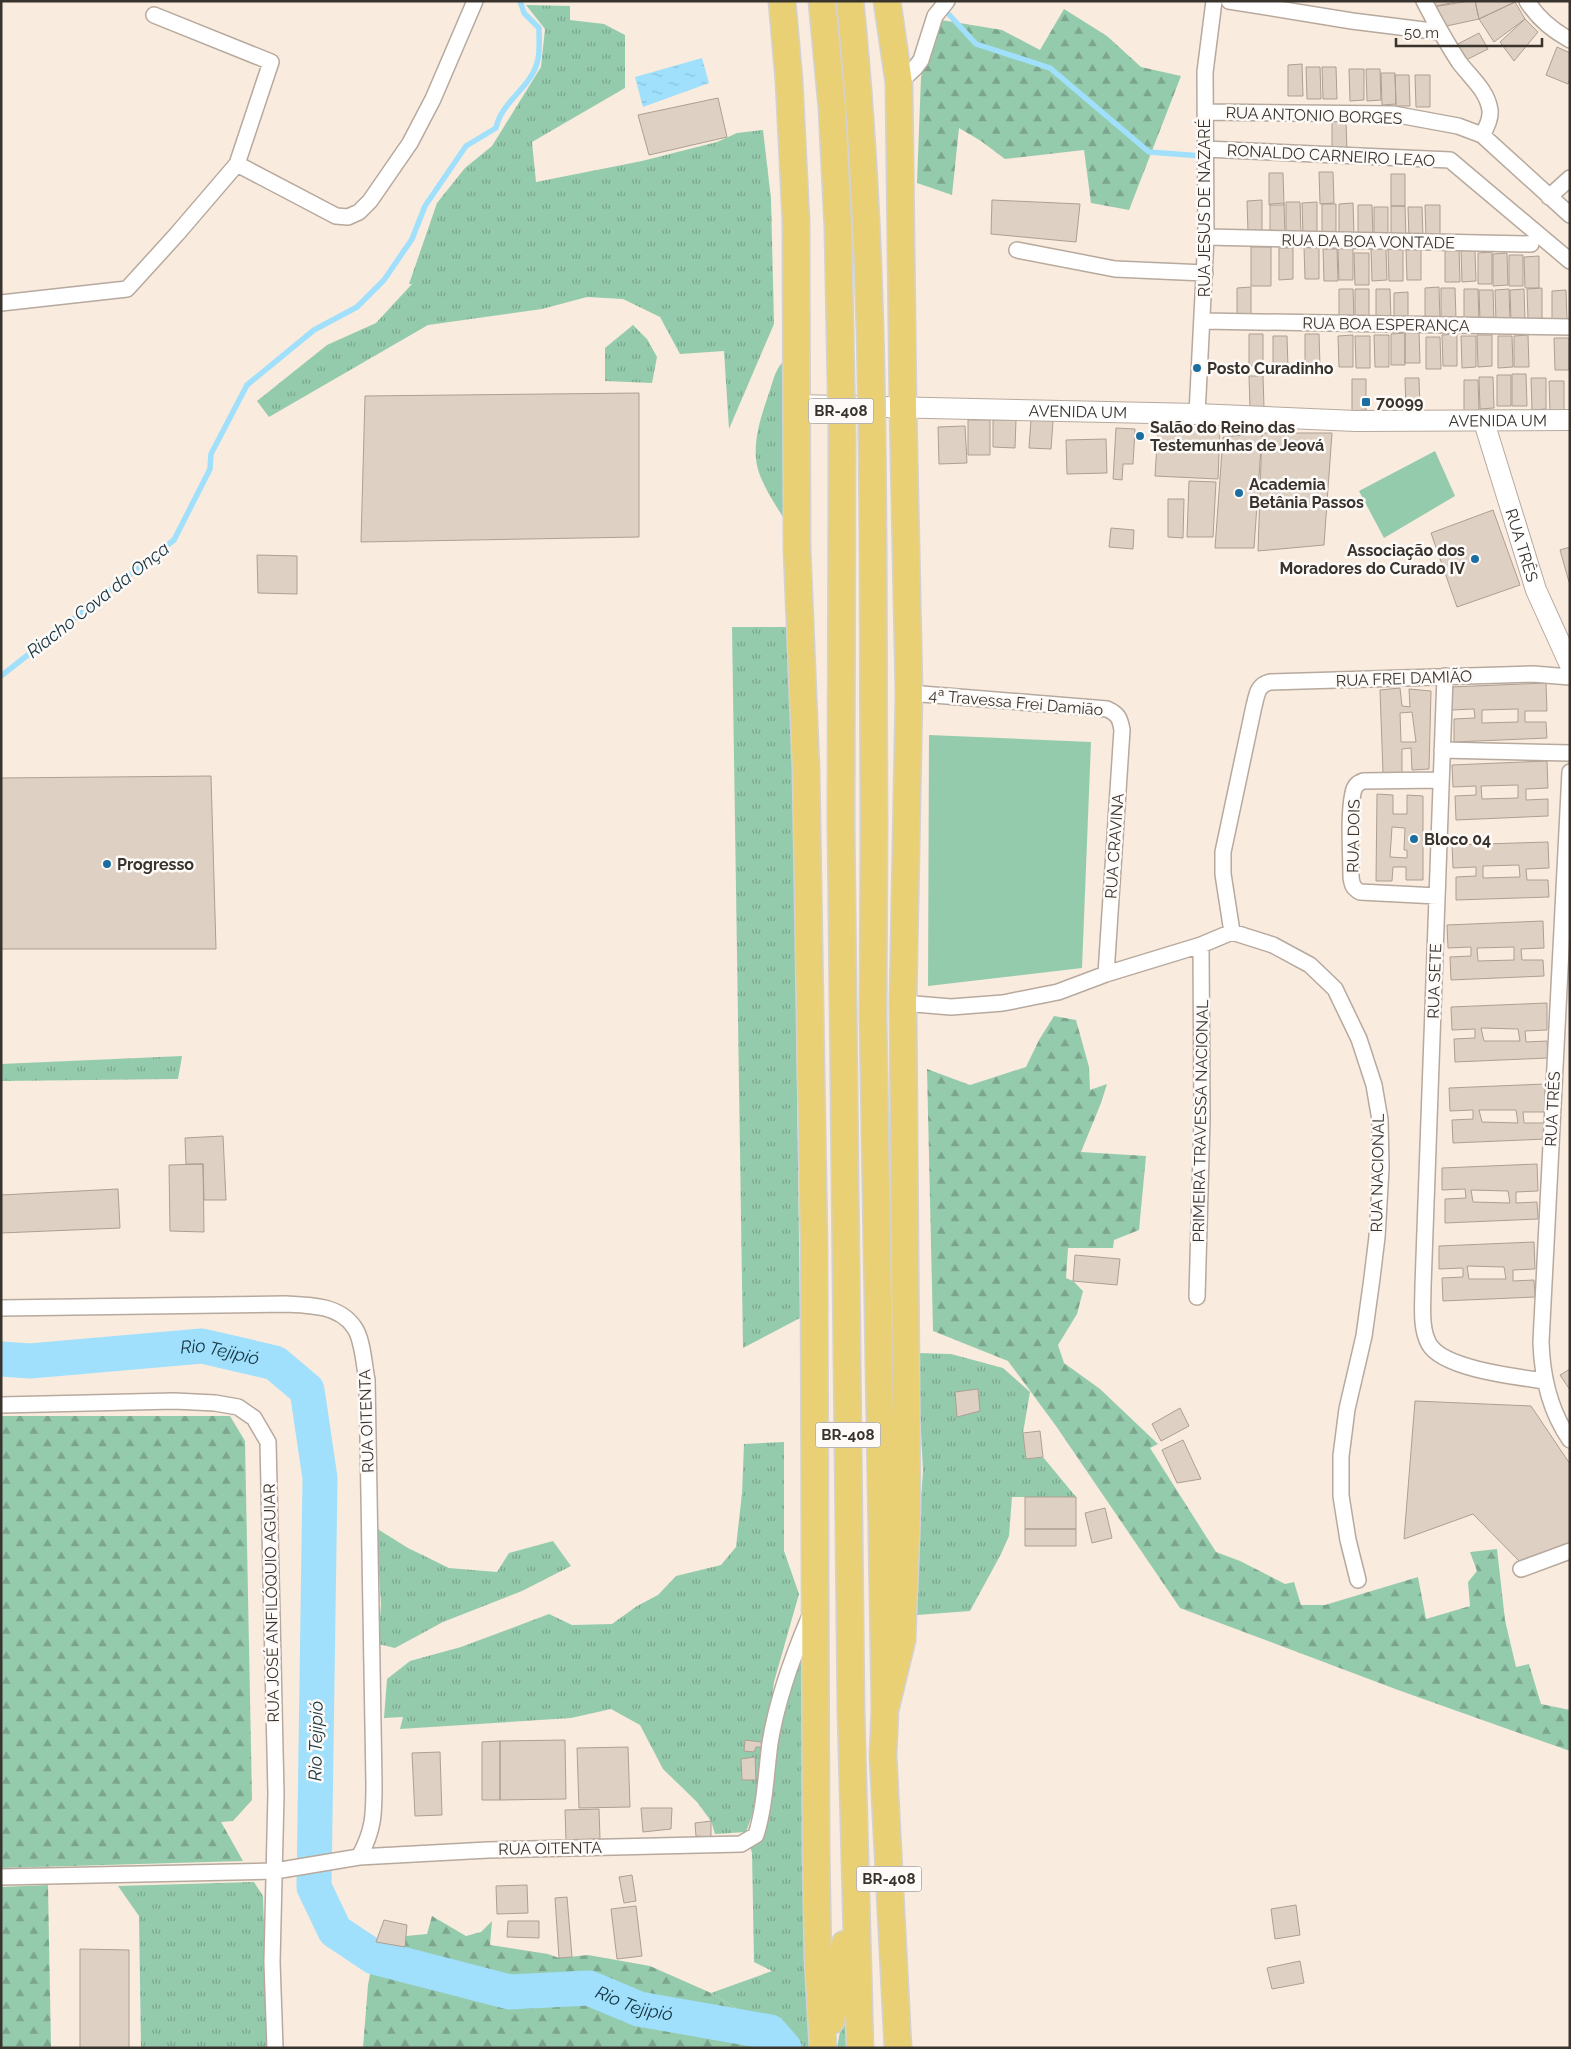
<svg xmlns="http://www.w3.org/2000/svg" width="1571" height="2049" font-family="Raleway,sans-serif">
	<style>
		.grass { fill: url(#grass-tufts) }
		.forest { fill: url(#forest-firs) }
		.pitch { fill: #95cbad }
		.water { fill: url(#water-ripples) }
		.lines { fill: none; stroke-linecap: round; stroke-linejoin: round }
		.stream { stroke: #a0e0fc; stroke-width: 5.5 }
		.river { stroke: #a0e0fc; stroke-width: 35 }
		.building { fill: #ded0c3; stroke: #ad9f93; fill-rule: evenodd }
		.minor-casing { stroke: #b7a99d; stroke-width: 18 }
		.tertiary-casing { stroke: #b7a99d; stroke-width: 22 }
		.trunk-casing { stroke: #d3d2d1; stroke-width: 29 }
		.minor { stroke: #fff; stroke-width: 15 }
		.tertiary { stroke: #fff; stroke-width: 20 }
		.trunk { stroke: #ead074; stroke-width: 26 }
		.trunk-bridge-casing { stroke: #d3d2d1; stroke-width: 29; stroke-linecap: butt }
		.trunk-bridge { stroke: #ead074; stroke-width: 26 }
		.poi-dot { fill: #1d6ea0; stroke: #fdfaf7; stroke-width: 2 }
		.labels { text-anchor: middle; stroke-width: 5; stroke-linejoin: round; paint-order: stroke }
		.shield { fill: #fdfaf7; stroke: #746f6a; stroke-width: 1 }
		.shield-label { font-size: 15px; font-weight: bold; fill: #39332e }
		.street-label { font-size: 16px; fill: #39332e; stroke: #fdfaf7 }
		.poi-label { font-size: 16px; font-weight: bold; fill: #39332e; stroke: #fdfaf7; text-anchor: start }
		.water-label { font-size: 18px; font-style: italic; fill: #163441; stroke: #fdfaf7 }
	</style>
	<defs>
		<pattern id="grass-tufts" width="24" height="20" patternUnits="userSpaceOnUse" patternTransform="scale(1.25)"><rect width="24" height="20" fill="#95cbad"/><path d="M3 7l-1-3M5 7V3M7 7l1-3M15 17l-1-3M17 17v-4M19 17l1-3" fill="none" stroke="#7ba58d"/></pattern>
		<pattern id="forest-firs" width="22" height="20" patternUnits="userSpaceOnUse" patternTransform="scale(1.25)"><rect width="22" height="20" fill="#95cbad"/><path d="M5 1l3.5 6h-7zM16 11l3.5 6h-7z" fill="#7ba58d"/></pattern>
		<pattern id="water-ripples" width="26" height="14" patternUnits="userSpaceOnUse" patternTransform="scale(1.25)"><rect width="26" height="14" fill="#a0e0fc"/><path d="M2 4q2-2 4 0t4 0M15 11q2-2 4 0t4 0" fill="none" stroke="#8bc1d8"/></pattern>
	</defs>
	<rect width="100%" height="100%" fill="#f9ebdd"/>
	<path class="grass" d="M526,5L570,6V20L604,24L625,35V88L532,142L536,182L642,161L717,142L737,133L763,130L771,199L774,324L729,429L724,351L680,354L660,317L623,299L587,297L542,309L428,325L269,417L257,401L327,345L376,323L412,284H409L437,203L465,168L492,146L541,67L545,29Z
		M633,325L647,339L657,357L652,383L605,381V348Z
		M789,358V527C778,508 757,480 756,458C754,434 763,411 770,390C774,378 777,363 789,358Z
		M732,627H791L800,1318L743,1348Z
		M182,1056L178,1079L1,1081V1064Z
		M917,1353L951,1354L1003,1368L1030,1392L1023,1433L1026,1459L1043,1457L1076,1497H1012L1009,1536L1001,1554L970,1611L917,1615L915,1588L923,1471Z
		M784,1442V1551L799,1594L774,1682L759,1796L746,1832L715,1834L711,1821L697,1802L663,1769L640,1725L611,1709L571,1718L400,1729L403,1717L384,1718L387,1679L410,1661L461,1647L549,1614L572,1625L612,1624L637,1606L658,1595L676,1576L721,1565L736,1547L742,1493L744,1444Z
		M376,1528L408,1548L449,1568L497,1572L509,1553L553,1541L571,1566L522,1591L443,1622L395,1648L378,1644L381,1604Z
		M804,1641L812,2048H806L774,2022L741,2011L711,1993L772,1971L754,1962L752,1853L749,1843Z
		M254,1882L263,1896L268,2048H141L139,1916L118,1886Z
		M841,2026H850L851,2048H837Z"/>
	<path class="forest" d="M1064,9L1107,36L1141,67L1181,76L1129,210L1091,203L1084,150L1005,159L981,141L959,128L952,195L917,183L921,77L935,19L1002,30L1040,50Z
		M1054,1016L1076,1020L1089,1067L1090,1090L1107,1084L1101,1103L1081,1152L1146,1156L1139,1230L1114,1240L1113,1248H1068L1066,1278L1073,1281L1083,1291L1077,1314L1058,1345L1064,1363L1100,1389L1158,1444L1150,1448L1216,1552L1240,1561L1285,1584L1294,1582L1301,1605H1325L1418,1577L1426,1619L1470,1606L1468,1582L1477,1571L1470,1552L1497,1549L1505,1620L1516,1667L1529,1664L1541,1704L1570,1710V1751L1398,1690L1180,1608L1056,1426L1008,1361L933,1331L927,1069L970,1085L1026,1067L1039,1040Z
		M1,1416H230L245,1441L252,1800L233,1821L221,1822L243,1861L1,1868Z
		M48,1885L51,2048H1V1887Z
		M432,1916L466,1936L481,1932L492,1921L490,1945L548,1954L559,1958L588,1955L650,1966L711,1993L741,2011L774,2022L806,2048H363L368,1985L376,1942L405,1946L406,1936L427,1934Z"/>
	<path class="pitch" d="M1435,451L1455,496L1384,538L1359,491Z
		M929,735L1091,742L1082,968L928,986Z"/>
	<path class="water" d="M702,58L709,83L643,107L635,77Z"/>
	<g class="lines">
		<path class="stream" d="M944,9L976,44L1050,68L1149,152L1202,156
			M1,676L174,540L210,469L211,454L247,385L314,330L357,307L384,280L412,239L425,206L466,146L496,128C501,101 533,87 538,59C540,50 539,38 539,28L524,13L520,1"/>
		<path class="river" id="s1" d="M1,1359L30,1361L202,1346L275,1363L307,1390L320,1478L314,1887L335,1931L374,1957L510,1992L589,1988L639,2009L770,2032L784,2048"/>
	</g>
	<path class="building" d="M1431,1H1460L1432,7Z
		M1470,1H1475L1479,19L1442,27L1432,7Z
		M1475,1H1514L1515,2L1479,19Z
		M1515,2L1525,19L1494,42L1479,19Z
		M1525,19L1538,32L1514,61L1500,42Z
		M1479,33L1488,49L1460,63L1452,47Z
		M1557,47L1570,53V78L1568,84L1546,75Z
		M1302,64L1303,96H1288V65Z
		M1306,67H1320L1321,99H1307Z
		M1322,67H1336L1337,99H1323Z
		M1349,69H1364V100L1350,101Z
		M1366,69H1380L1381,100L1367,101Z
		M1381,73H1395L1396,104L1382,105Z
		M1395,75H1409L1410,106H1396Z
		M1415,75H1430V107H1416Z
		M718,98L727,137L649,155L638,115Z
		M1332,121H1346L1347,152L1332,153Z
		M1319,172H1333L1334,203L1320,204Z
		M1269,173H1283L1284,205H1269Z
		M1391,174H1405V206H1391Z
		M992,200L1080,204L1076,242L991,234Z
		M1262,200V232H1248L1247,201Z
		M1286,202H1300L1301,234H1286Z
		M1317,202V234H1303L1302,203Z
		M1284,203L1285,235H1270V204Z
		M1353,203L1354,235H1339V204Z
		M1322,204H1336V235L1322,236Z
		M1358,205H1372L1373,236L1358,237Z
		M1425,205H1440V236L1426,237Z
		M1391,206H1405L1406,238H1391Z
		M1374,207H1388V238H1374Z
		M1408,207H1422L1423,238L1409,239Z
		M1251,247H1271V286H1251Z
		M1304,247H1319V279H1305Z
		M1279,248H1293V279L1279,280Z
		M1353,248V280H1339L1338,249Z
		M1421,248V280H1407L1406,249Z
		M1323,249H1337L1338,281H1324Z
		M1371,249H1386L1387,280L1372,281Z
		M1388,249H1403V281H1389Z
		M1459,250L1460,282H1445V251Z
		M1461,250H1475L1476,281L1462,282Z
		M1492,252V284H1478V253Z
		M1354,253H1369V285H1355Z
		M1507,253L1508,285L1493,286V254Z
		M1509,255H1523V286H1509Z
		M1539,256V288H1525L1524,257Z
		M1251,287V319H1237V288Z
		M1439,287L1440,319H1425V288Z
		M1441,288H1455L1456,319L1441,320Z
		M1542,288V320H1528L1527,289Z
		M1339,289H1353L1354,320L1339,321Z
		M1355,289H1369V321H1355Z
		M1376,289H1390L1391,321H1376Z
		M1464,289H1478L1479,321H1464Z
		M1509,289L1510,321H1496L1495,290Z
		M1524,289L1525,321H1511L1510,290Z
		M1479,290H1493L1494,321L1480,322Z
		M1566,290L1567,322H1552V291Z
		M1408,292V324H1394V293Z
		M1405,331H1419L1420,363H1405Z
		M1405,333V365H1391V334Z
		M1249,334H1263V365L1249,366Z
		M1305,334H1319L1320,366H1305Z
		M1457,334V366H1443L1442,335Z
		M1353,335V367H1339L1338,336Z
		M1374,335H1389V367H1375Z
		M1477,335H1492V366L1478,367Z
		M1528,335L1529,367H1514V336Z
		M1273,336H1287L1288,368H1273Z
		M1355,336H1370V368H1356Z
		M1461,336H1476V367L1462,368Z
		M1498,336H1512L1513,367L1498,368Z
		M1426,337H1440L1441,369H1426Z
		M1554,338H1569V370H1555Z
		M1512,374H1526L1527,406H1512Z
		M1497,375H1511V406H1497Z
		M1249,376H1263L1264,408H1250Z
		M1479,377H1493L1494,408L1480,409Z
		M1405,378H1419L1420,409L1406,410Z
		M1531,378H1546V409L1532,410Z
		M1352,379H1366V410L1352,411Z
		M1464,380H1478L1479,411L1464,412Z
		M1549,381H1564V412H1550Z
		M639,393V537L361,542L365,396Z
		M968,420H990V455H968Z
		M993,420H1016L1015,448L993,447Z
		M1031,420L1053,421L1051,449L1029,448Z
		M965,426L967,463L939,464L938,427Z
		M1158,427L1220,429L1218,479L1155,476Z
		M1116,428L1135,429L1133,464H1123L1122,480L1113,479Z
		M1262,433L1254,548H1215L1223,437Z
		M1262,433H1332L1324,545L1258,551Z
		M1106,439L1107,473L1067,474L1066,440Z
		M1189,481L1216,482L1213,537H1187Z
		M1168,499H1184L1183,538L1168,537Z
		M1493,510L1520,585L1457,607L1431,533Z
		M1111,528L1134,530L1133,549L1109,547Z
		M1570,547V582H1569L1560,550Z
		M257,555L297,556V594L258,593Z
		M1546,683L1547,711H1525V722H1546L1547,738L1454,742V719L1475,718L1474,709L1452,710L1451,687Z
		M1400,688L1402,706L1410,707L1409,689L1431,691L1429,769L1412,770L1411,748L1402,749V775L1383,773L1380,690Z
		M1518,709V722L1482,723V710Z
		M1412,712L1416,742H1401L1400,713Z
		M1547,761L1548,788L1526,789V800L1548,799V816L1456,820L1455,796L1476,795V786L1453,787L1452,765Z
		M211,776L216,949H1V778Z
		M1518,785V798L1482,799L1481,786Z
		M1377,794L1393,795V814H1407V795L1423,796V880H1406V867H1393L1392,881H1376ZM1392,827L1405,828L1404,850H1407V858L1390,857Z
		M1548,842L1549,868L1526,869L1527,880H1548L1549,897L1456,900V877L1476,876V867L1453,868L1452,845Z
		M1519,865L1520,877L1483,878V866Z
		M1543,921L1544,948L1521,949L1522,960H1543L1544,976L1451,980L1450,957L1471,956V947L1448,948L1447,925Z
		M1514,947V960L1478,961L1477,948Z
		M1547,1003V1030L1525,1031L1526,1042L1547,1041L1548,1058L1455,1062L1454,1039L1475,1038V1029L1452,1030L1451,1007Z
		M1481,1028L1518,1029L1520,1041H1484Z
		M1545,1084V1112H1523L1524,1123H1545L1546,1139L1453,1143L1452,1120L1473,1119V1110L1450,1111L1449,1088Z
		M1479,1110H1516L1518,1123L1482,1122Z
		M223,1136L226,1200H204L203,1164H186L185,1138Z
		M203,1164L204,1232L170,1231L169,1165Z
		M1537,1164L1538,1191L1516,1192V1203L1537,1202L1538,1219L1445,1223V1199L1466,1198L1465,1189L1442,1190V1168Z
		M118,1189L120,1228L1,1233V1195Z
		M1471,1190L1508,1191L1510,1203L1473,1202Z
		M1534,1242L1535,1269L1513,1270V1281L1534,1280L1535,1297L1443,1301L1442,1278L1463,1277V1268L1439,1269V1246Z
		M1075,1255L1120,1259L1117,1285L1073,1281Z
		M1467,1266L1504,1267L1506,1279H1469Z
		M1570,1369V1390L1560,1375Z
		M978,1389L980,1411L957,1417L955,1392Z
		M1415,1401L1531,1406L1570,1464V1546L1522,1564L1473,1514L1404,1539Z
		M1180,1408L1189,1426L1161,1441L1152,1424Z
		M1040,1431L1043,1457L1026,1459L1023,1433Z
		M1183,1440L1201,1479L1177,1483L1162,1450Z
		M1025,1497H1076V1529H1025Z
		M1105,1508L1112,1538L1092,1543L1085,1513Z
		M1025,1529H1076V1546H1025Z
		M565,1740L566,1799L500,1800V1741Z
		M745,1740L761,1742L762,1747H756L754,1752L744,1751Z
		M500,1741V1800H482V1742Z
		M628,1747L630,1807L579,1808L577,1748Z
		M440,1752L442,1815L415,1816L412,1753Z
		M755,1757L756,1780H742L741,1759Z
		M641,1808H672L671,1829L643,1832Z
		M599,1809L600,1839L566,1840L565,1810Z
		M711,1821V1837L696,1836L695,1823Z
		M632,1875L636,1901L624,1903L619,1877Z
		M527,1885L528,1913L497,1914L496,1886Z
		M567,1897L572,1957L559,1958L555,1898Z
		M1296,1905L1300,1935L1275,1939L1271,1909Z
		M636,1906L642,1956L617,1959L611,1909Z
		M384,1920L407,1925L405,1947L376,1942Z
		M508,1921H539V1938L507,1937Z
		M80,1949L129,1950V2048H80Z
		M1300,1961L1304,1983L1272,1989L1267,1968Z"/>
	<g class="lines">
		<g class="minor-casing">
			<path id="minor" d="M1229,1L1352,21L1440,32
				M1424,1C1435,22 1446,42 1459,62C1470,77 1487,90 1490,110C1491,119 1487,127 1482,135
				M1527,1C1538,19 1552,30 1570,40
				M899,83L915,68L921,60L935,16L947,1
				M1205,112L1393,114L1458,126L1482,135L1570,215
				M1205,149L1450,160L1570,261
				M237,164L336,216L348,217L359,212L370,201L410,143L433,99L475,1
				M1549,197L1570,178
				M1206,237L1531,244
				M1017,250L1115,269L1205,273
				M1,303L127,289L177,234L237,164L271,62L154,15
				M1203,321L1570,327
				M1197,414L1206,237L1205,72L1214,1
				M1445,676L1423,1286C1423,1304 1420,1328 1429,1344C1443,1369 1518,1377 1545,1381
				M909,693L1107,709C1118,714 1120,718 1122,730L1106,974
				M1442,750L1570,753
				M1570,772L1541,1342C1542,1376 1550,1411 1570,1440
				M1437,896L1360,892C1353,888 1352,885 1351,877C1351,852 1348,816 1353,793C1354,787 1357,783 1363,781L1440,780
				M1232,932L1223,874V852L1254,706C1257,695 1257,685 1270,682L1533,674L1570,677
				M903,1003L951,1007L1003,1003L1058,992L1106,974L1201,945L1232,932L1273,945L1310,965L1335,989L1359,1039L1374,1085L1380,1120L1381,1168L1377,1237L1372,1278L1364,1336L1347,1409L1341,1456V1496L1348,1540L1358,1580
				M1197,1297L1202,1119L1201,945
				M1,1308L286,1304C309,1305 339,1305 354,1327C363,1339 364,1366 367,1380L374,1783C374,1814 374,1830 359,1857L275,1871L1,1877
				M1,1405L174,1401L215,1403L238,1407L254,1418L268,1442L276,1794L272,1962L275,2048
				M1521,1569L1570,1551
				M359,1857L488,1850L741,1844L756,1835C765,1806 766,1774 770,1743C777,1700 792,1658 809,1618"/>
		</g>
		<g class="tertiary-casing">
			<g id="tertiary">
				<path id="s2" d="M797,405L1197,414L1356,421L1570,420"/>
				<path id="s3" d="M1484,422L1536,590L1570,665"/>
			</g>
		</g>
		<g class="trunk-casing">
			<path id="trunk" d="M782,1L789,80L796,221L797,549L806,769L814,1248L816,1851L818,1959L823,2048
				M874,821L873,1016L885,1710L883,1755L898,2048
				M841,822L851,1710L860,2048
				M885,1710L902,1640L907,1512L903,1003L909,693L903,407L899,83L887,1
				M831,2021L845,1944"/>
		</g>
		<use href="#minor" class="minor"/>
		<use href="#tertiary" class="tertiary"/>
		<use href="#trunk" class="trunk"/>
		<g class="trunk-bridge-casing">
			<path id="trunk-bridge" d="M822,1L832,108L838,228L842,434L841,822
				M850,1C878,273 872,548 874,821"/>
		</g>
		<use href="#trunk-bridge" class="trunk-bridge"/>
	</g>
	<g class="poi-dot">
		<circle cx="1197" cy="368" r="5"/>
		<rect x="1361" y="397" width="10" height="10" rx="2.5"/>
		<circle cx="1140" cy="436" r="5"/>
		<circle cx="1239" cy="493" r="5"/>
		<circle cx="1475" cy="559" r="5"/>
		<circle cx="1414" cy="839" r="5"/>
		<circle cx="107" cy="864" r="5"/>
	</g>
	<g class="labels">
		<g class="shield">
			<rect x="808.5" y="398.5" width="65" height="25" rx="4"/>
			<rect x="815.5" y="1422.5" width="65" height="25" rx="4"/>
			<rect x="856.5" y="1866.5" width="65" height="25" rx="4"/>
		</g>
		<g class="shield-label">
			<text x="841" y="416">BR-408</text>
			<text x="848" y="1440">BR-408</text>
			<text x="889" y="1884">BR-408</text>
		</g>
		<g class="street-label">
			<text transform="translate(1314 115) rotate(2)" y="6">RUA ANTONIO BORGES</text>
			<text transform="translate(1331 155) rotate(3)" y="6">RONALDO CARNEIRO LEAO</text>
			<text transform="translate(1204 208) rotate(-90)" y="6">RUA JESUS DE NAZARÉ</text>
			<text transform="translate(1368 241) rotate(1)" y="6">RUA DA BOA VONTADE</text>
			<text transform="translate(1386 324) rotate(1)" y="6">RUA BOA ESPERANÇA</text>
			<text dy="6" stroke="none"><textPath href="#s2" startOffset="281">AVENIDA UM</textPath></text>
			<text dy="6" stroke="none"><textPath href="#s2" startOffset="701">AVENIDA UM</textPath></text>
			<text dy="6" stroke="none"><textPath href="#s3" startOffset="129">RUA TRÊS</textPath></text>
			<text transform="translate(1404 678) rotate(-2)" y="6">RUA FREI DAMIÃO</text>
			<text transform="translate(1016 702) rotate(5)" y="6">4ª Travessa Frei Damião</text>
			<text transform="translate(1353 836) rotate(-89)" y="6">RUA DOIS</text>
			<text transform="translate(1114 846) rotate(-86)" y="6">RUA CRAVINA</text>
			<text transform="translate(1434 981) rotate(-88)" y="6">RUA SETE</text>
			<text transform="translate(1552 1109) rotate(-87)" y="6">RUA TRÊS</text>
			<text transform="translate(1200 1121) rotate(-89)" y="6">PRIMEIRA TRAVESSA NACIONAL</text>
			<text transform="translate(1377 1173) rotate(-89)" y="6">RUA NACIONAL</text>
			<text transform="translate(366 1421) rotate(-92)" y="6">RUA OITENTA</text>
			<text transform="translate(271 1603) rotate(-91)" y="6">RUA JOSÉ ANFILÓQUIO AGUIAR</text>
			<text transform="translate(550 1848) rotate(-1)" y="6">RUA OITENTA</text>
		</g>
		<g class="poi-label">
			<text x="1207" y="374">Posto Curadinho</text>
			<text x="1376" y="408">70099</text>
			<text x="1150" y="433">Salão do Reino das<tspan x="1150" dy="18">Testemunhas de Jeová</tspan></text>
			<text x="1249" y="490">Academia<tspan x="1249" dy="18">Betânia Passos</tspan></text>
			<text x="1465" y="556" text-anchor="end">Associação dos<tspan x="1465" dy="18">Moradores do Curado IV</tspan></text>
			<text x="1424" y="845">Bloco 04</text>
			<text x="117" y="870">Progresso</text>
		</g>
		<g class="water-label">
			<text transform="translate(98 600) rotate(-38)" y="6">Riacho Cova da Onça</text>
			<text dy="6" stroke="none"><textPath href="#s1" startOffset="220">Rio Tejipió</textPath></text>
			<text transform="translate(316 1741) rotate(-89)" y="6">Rio Tejipió</text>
			<text dy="6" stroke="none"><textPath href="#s1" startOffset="1180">Rio Tejipió</textPath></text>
		</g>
	</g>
	<rect width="1571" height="2049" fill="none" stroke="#39332e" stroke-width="5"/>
	<path d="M1396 38v8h146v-8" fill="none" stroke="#39332e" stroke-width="2.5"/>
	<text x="1404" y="38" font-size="15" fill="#39332e" stroke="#fdfaf7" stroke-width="4" paint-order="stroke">50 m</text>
</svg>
